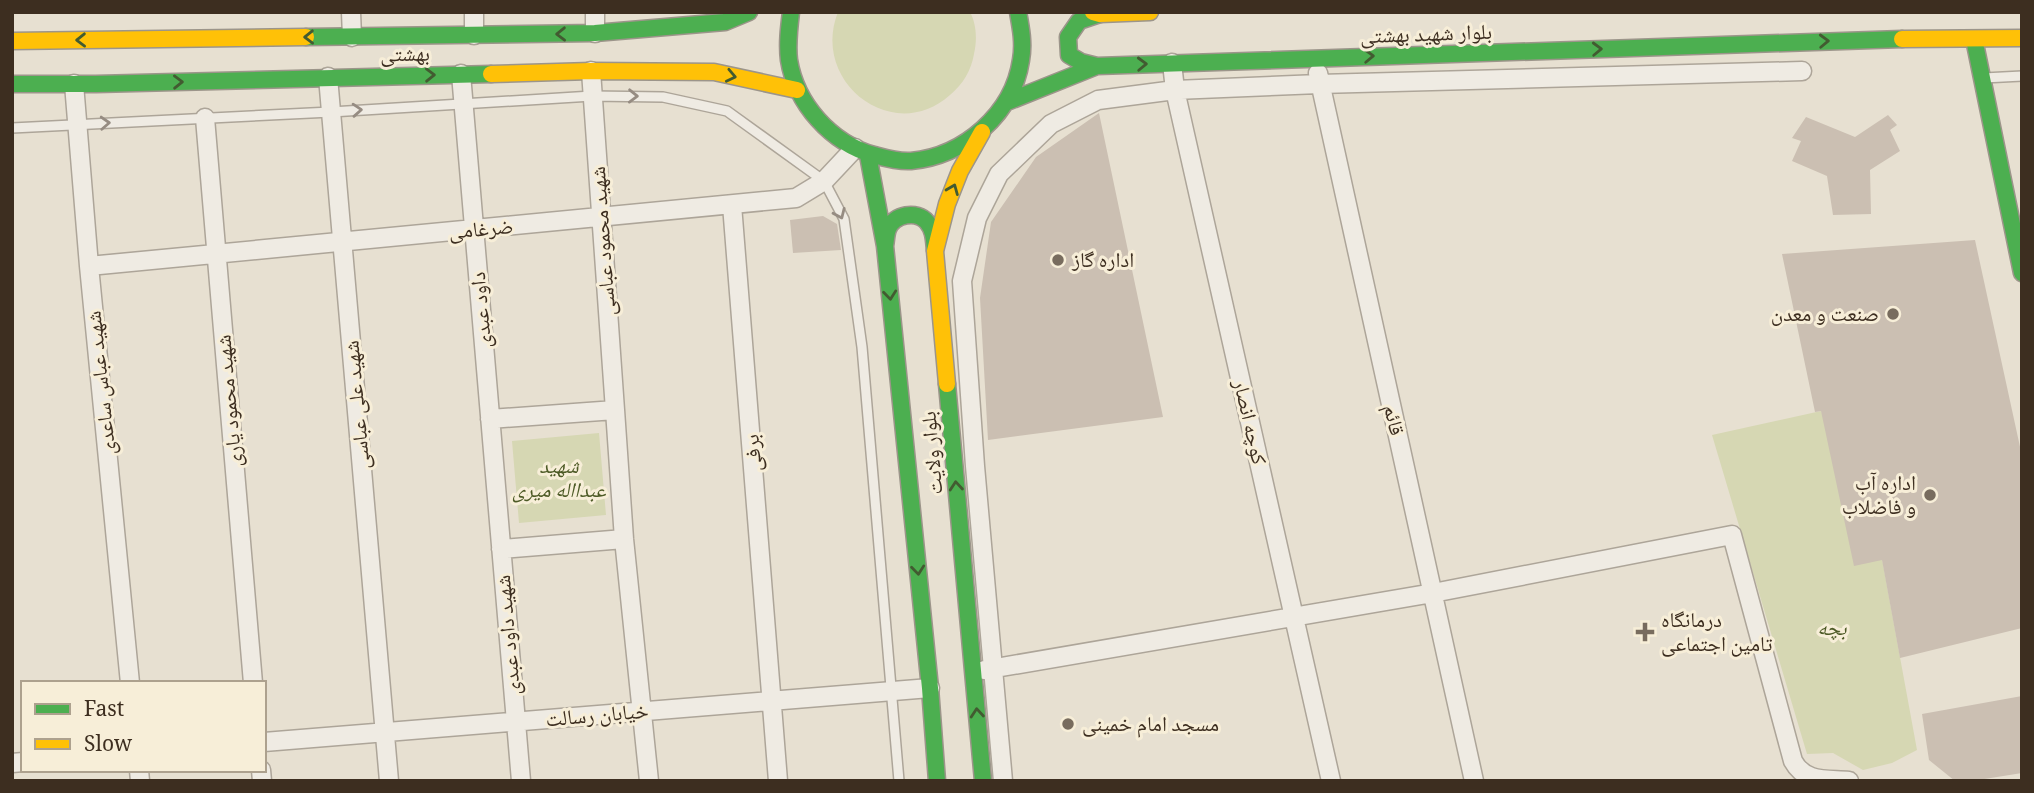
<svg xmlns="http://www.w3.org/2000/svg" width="2034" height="793" font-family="Georgia,'Noto Naskh Arabic',serif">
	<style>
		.green { fill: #d6d7b3 }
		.building { fill: #cbbfb2 }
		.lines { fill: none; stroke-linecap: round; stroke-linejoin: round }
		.lane-casing { stroke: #ada599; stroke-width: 12 }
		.street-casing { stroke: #ada599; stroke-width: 21 }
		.fast-casing { stroke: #9c958a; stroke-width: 19 }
		.slow-casing { stroke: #9c958a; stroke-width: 19 }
		.lane { stroke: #efebe3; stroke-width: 9 }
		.street { stroke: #efebe3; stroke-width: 18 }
		.fast { stroke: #4caf50; stroke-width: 16 }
		.slow { stroke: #ffc107; stroke-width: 16 }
		.oneway { stroke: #425b31 }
		.oneway2 { stroke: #968c82 }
		.poi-dot { fill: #786c5e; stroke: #f7eed8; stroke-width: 2.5 }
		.labels { text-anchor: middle; stroke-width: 6; stroke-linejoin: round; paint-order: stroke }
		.street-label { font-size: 21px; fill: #3d2e20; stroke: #f7eed8 }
		.poi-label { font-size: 21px; fill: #3d2e20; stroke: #f7eed8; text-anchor: start }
		.park-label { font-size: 21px; font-style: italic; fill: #4d5a26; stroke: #f7eed8 }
	</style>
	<rect width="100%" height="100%" fill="#e7e0d1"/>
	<path class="green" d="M838,12H970C977,25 977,41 974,54C971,71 963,84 950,95C893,146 810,82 838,12Z
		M1821,411L1882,559L1917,750L1892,763L1863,770L1833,753L1807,754L1712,435Z
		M599,433L606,515L519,523L512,441Z"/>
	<path class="building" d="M1099,113L1163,417L988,440L980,298L991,222L1036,157Z
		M1888,115L1897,125L1890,130L1900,151L1870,170L1871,214L1833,215L1827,176L1792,161L1801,141L1792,138L1806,117L1855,137Z
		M823,216L837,224L841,250L793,253L790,220Z
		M1975,240L2022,456V628L1900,658L1882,560L1854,566L1821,411L1815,412L1782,254Z
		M2022,696V773L1972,781H1955L1929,760L1922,714Z"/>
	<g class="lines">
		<g class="lane-casing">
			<path id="lane" d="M1984,78L2022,76
				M12,128L331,112L592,96L663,97L727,111L824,181L844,219L862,347L899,781"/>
		</g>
		<g class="street-casing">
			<path id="street" d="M351,12L352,37
				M474,12V35
				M595,12V33
				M1172,63L1175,90L1331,781
				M591,71L615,410
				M1318,73L1474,781
				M461,74L521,781
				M328,77L389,781
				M74,84L89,266L130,683
				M205,118L253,683
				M732,205L778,781
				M89,266L796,198L824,181L855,148
				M490,419L615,410L624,539L649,781
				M501,549L624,539
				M984,670L1433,593L1732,535L1793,761C1805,783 1826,779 1849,781
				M264,742L930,688
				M12,763L23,762
				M139,770L140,781
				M261,770L262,781
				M1003,781L975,466L962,281L977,218L999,174L1051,124L1098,100L1175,90L1319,84L1802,71"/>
		</g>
		<g class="fast-casing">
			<path id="fast" d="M791,12C789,28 787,44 789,60C796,104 831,143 874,155C885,158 898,162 911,161C964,156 1013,114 1021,60C1024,44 1021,28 1018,12
				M306,37L595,33L725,22L749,12
				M1974,39L2022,273
				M1097,66L1081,62L1069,55L1068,37L1079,21L1100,14
				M12,84H96L491,74
				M1007,102L1097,66L1902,39
				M868,155L885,246L930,688L937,781
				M885,246C886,241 886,234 888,229C894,214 917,210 927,222C934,230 934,240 935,250
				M947,384L983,781"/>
		</g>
		<g class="slow-casing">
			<path id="slow" d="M1093,12L1100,14L1150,12
				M1902,39L2022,38
				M12,41L306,37
				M491,74L591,71L714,72L797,90
				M947,384L935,251L947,204L960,171L982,132"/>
		</g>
		<use href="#lane" class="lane"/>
		<use href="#street" class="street"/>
		<use href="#fast" class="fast"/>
		<use href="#slow" class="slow"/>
	</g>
	<defs><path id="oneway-chevron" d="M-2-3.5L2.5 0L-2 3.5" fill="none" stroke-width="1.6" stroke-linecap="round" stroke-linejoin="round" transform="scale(1.75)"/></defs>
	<g class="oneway">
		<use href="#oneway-chevron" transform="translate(561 34) rotate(179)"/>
		<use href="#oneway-chevron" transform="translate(309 37) rotate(179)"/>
		<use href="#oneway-chevron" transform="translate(81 40) rotate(179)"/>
		<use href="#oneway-chevron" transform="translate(1824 41) rotate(-2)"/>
		<use href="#oneway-chevron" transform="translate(1597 49) rotate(-2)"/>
		<use href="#oneway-chevron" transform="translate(1369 56) rotate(-2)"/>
		<use href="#oneway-chevron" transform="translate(1142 64) rotate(-2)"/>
		<use href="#oneway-chevron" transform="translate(430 75) rotate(-1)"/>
		<use href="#oneway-chevron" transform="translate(731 76) rotate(12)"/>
		<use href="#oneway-chevron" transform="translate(178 82) rotate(-1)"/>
		<use href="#oneway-chevron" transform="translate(953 189) rotate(-68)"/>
		<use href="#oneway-chevron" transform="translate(890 295) rotate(84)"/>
		<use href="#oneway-chevron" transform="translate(956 486) rotate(-95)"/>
		<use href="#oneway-chevron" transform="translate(918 570) rotate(84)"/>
		<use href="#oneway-chevron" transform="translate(977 713) rotate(-95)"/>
	</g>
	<g class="oneway2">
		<use href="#oneway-chevron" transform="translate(633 96) rotate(1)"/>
		<use href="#oneway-chevron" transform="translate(357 110) rotate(-4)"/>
		<use href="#oneway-chevron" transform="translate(105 123) rotate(-3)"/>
		<use href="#oneway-chevron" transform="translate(840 214) rotate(66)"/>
	</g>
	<g class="poi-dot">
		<circle cx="1058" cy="260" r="7"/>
		<circle cx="1893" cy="314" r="7"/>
		<circle cx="1930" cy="495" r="7"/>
		<path d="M1641.5 621.5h7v7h7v7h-7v7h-7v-7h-7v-7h7z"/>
		<circle cx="1068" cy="724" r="7"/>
	</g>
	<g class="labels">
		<g class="street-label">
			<text transform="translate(1426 34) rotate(-2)" y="7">بلوار شهید بهشتی</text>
			<text transform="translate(405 54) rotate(-1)" y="7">بهشتی</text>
			<text transform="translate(481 229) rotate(-5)" y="7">ضرغامی</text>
			<text transform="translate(603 241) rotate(-94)" y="7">شهید محمود عباسی</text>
			<text transform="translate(481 310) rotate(-95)" y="7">داود عبدی</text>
			<text transform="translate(101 383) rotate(-96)" y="7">شهید عباس ساعدی</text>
			<text transform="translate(229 401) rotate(-95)" y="7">شهید محمود یاری</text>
			<text transform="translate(357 405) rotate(-95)" y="7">شهید علی عباسی</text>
			<text transform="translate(1394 420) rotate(77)" y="7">قائم</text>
			<text transform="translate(1250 422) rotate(77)" y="7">کوچه انصار</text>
			<text transform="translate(753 453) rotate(-95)" y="7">برفی</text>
			<text transform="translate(932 453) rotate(-95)" y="7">بلوار ولایت</text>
			<text transform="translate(508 635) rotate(-95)" y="7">شهید داود عبدی</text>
			<text transform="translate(597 715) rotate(-5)" y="7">خیابان رسالت</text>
		</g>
		<g class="poi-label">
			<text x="1072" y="267">اداره گاز</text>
			<text x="1879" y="321" text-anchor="end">صنعت و معدن</text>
			<text x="1916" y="490" text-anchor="end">اداره آب<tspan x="1916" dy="24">و فاضلاب</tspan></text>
			<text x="1661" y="627">درمانگاه<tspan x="1661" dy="24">تامین اجتماعی</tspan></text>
			<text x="1082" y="731">مسجد امام خمینی</text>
		</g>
		<g class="park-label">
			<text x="559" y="473">شهید<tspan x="559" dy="24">عبدااله میری</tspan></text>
			<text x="1832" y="635">بچه</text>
		</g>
	</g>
	<rect width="2034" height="793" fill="none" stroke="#3d2e20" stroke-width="28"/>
	<rect x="21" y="681" width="245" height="91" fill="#f7eed8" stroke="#ada18e" stroke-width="2"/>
	<rect x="35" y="704" width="35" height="10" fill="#4caf50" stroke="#ada18e" stroke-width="2"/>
	<text x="84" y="716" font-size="21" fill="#3d2e20">Fast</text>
	<rect x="35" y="739" width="35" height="10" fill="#ffc107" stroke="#ada18e" stroke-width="2"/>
	<text x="84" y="751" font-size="21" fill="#3d2e20">Slow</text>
</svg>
